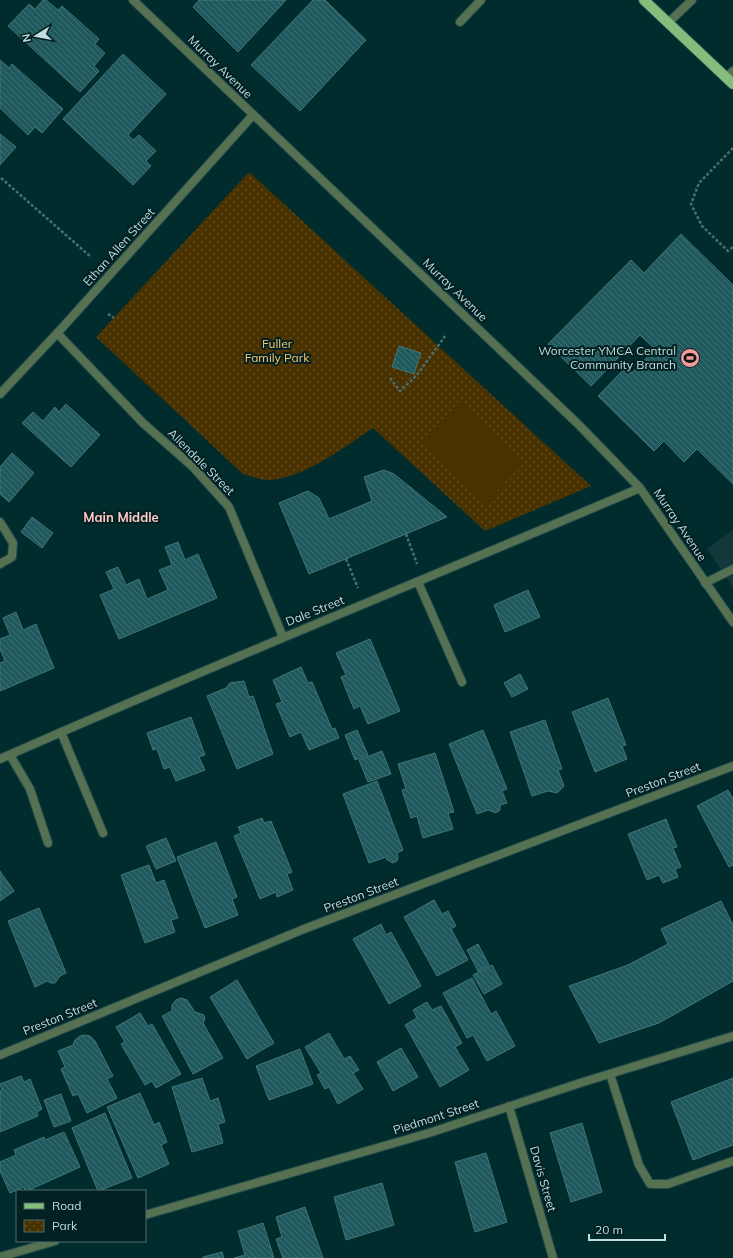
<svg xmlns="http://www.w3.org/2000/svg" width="733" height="1258" font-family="Mulish,sans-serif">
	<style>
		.built { fill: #13383b }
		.park { fill: url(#park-dots) }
		.pitch { fill: #493200 }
		.building { fill: url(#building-back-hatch); stroke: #3f7679 }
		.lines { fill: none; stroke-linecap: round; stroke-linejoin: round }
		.service-casing { stroke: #1f484a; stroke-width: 10 }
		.minor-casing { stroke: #1f484a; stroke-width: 10 }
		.tertiary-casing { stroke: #1f484a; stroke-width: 10 }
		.primary-casing { stroke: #1f484a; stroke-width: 12 }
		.path { stroke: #496f71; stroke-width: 2.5; stroke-dasharray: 3 2; stroke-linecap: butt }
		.service { stroke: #567152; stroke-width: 8 }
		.minor { stroke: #567152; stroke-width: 8 }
		.tertiary { stroke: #567152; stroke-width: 8 }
		.primary { stroke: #85bd7c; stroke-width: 10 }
		.labels { text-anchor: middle; stroke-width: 4; stroke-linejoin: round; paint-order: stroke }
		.street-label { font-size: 12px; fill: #c1ddde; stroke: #032022 }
		.park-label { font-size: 12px; fill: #fbc768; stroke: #032022 }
		.poi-label { font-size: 12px; fill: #c1ddde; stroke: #032022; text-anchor: end }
		.neighbourhood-label { font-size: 13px; font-weight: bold; fill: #ffcac8; stroke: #032022 }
	</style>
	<defs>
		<pattern id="park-dots" width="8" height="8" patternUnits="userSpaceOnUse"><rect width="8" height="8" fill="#493200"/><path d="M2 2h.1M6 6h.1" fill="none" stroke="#614f25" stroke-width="1.8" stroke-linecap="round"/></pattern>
		<pattern id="building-back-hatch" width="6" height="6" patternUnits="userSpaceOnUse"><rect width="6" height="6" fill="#20595d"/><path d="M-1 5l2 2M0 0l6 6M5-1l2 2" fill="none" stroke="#3f7074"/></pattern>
	</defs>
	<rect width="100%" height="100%" fill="#002c2e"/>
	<path class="built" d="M733,530V587L707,549Z"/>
	<path class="park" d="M249,172L591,486L485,531L373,428C344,447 306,477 270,480C262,481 251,476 243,474L96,337Z"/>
	<path class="pitch" d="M459,402L523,464L486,503L422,441Z"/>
	<path class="building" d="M43,0H46L58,10L62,6L99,39L95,44L105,53L94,66L99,71L80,92L8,26L29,4L35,9Z
		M199,0H286L238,52L193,7Z
		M313,0H325L366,40L300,111L251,65Z
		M123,54L166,94L128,135L133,140L139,135L156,151L146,161L151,166L133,185L63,119Z
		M0,60L9,68L12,64L63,109L42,133L35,127L28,135L0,108Z
		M0,134L16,147L0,165Z
		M681,234L733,285V484L697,449L684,462L664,441L654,451L598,396L626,367L632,373L655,349L640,335L591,386L548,344L631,260L644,273Z
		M399,346L421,353L414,374L392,367Z
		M66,404L100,435L71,467L22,423L33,412L43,421L55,407L59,412Z
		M12,453L34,473L9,502L0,494V467Z
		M384,470L394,474L447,517L309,574L279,503L308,491L319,498L329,519L372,501L364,477Z
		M32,517L53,533L42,548L21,532Z
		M178,542L185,560L198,554L217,598L119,639L100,595L114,589L106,572L118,567L126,585L139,579L147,599L168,590L159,570L172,565L165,547Z
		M528,590L540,617L505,632L494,605Z
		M16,612L23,630L36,624L54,668L0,691V663L5,661L0,649V639L10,635L3,618Z
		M370,639L400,711L368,724L360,706L354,709L341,677L346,675L336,653Z
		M301,667L308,683L312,682L332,729L335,728L339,738L309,750L301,732L290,737L276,704L282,702L273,680Z
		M520,674L528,689L512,697L504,683Z
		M244,681L249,697L253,696L273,754L237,769L207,696L226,688L230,683Z
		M608,698L626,745L622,746L627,759L595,772L572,712Z
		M191,717L205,755L199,757L205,770L176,781L170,767L164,769L157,749L153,750L147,733Z
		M545,720L562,769L558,770L564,786L557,793L548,791L532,796L510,732Z
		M357,730L368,755L355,760L345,735Z
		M483,730L507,789L502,791L507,803L500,805V810L496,813L488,810L477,814L449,744Z
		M382,751L391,774L368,782L359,760Z
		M435,753L454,812L448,813L453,829L423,838L417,816L411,818L402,790L406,789L398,764Z
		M377,781L403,850L397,853L398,857L397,861L393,863L387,860L386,857L369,863L343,794Z
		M728,790L733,799V865L729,867L697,806Z
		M262,818L264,823L271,821L292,872L287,874L293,890L277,897L276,892L260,899L234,836L241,833L238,827Z
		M666,819L677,847L673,848L681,867L675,869L678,877L663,883L659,875L647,880L628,834Z
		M166,838L176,861L156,869L146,846Z
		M216,842L237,897L232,899L238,915L205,928L177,857Z
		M149,865L156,883L164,880L178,918L171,920L175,932L145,943L121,875Z
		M0,871L14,891L0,901Z
		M434,900L442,914L448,911L456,926L451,929L468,960L437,976L404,917Z
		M721,901L733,925V981L659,1023L599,1043L569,986L628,965L668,944L661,929Z
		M39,908L66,973L60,976L55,983H51L47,981L35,987L8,921Z
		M381,924L386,935L391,932L421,986L389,1004L353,939Z
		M478,944L489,965L478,971L467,950Z
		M492,965L502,984L484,994L473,975Z
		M472,978L491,1014L496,1011L515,1046L487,1061L473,1035L467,1038L443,993Z
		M237,980L274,1043L247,1059L210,997Z
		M181,998L187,1000L195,1012L204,1015L205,1019L203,1023L223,1058L193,1074L162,1016L172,1011V1005L176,1000Z
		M427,1002L432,1010L441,1006L462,1043L455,1047L469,1070L440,1087L405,1025L417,1018L413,1010Z
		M140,1013L148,1026L152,1024L181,1074L156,1088L152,1081L145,1085L121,1044L125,1042L116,1027Z
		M329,1033L344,1059L350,1056L359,1070L353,1073L363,1089L338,1104L329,1087L325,1089L317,1075L321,1073L305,1047Z
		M85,1035L90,1036L95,1041L113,1076L107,1079L117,1098L87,1113L78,1094L73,1096L61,1069L65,1067L58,1051L73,1045L75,1040L80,1036Z
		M401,1048L418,1077L393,1091L377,1062Z
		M300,1049L313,1084L269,1100L256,1066Z
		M21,1076L24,1082L30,1079L42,1109L37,1112L38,1116L0,1132V1091L2,1090L0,1084Z
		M202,1078L210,1101L218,1098L225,1122L218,1124L223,1143L192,1152L172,1087Z
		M733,1078V1145L693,1160L671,1102Z
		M140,1093L154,1125L159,1122L167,1142L161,1145L169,1164L138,1178L107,1107Z
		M61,1094L71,1121L54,1127L44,1100Z
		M105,1113L132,1178L98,1191L72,1128Z
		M582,1123L602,1192L571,1202L550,1133Z
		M64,1132L80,1167L27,1191H25L24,1187L10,1193L0,1171V1162L16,1155L14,1150L44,1137L45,1140Z
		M486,1153L507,1222L475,1232L455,1162Z
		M382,1183L394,1225L346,1240L334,1197Z
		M305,1207L323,1258H283L276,1239L282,1237L276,1217Z
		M263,1223L274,1258H234L245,1255L238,1231Z
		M222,1252L224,1258H203V1257Z"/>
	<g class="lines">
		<g class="service-casing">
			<path id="service" d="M460,22L481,0
				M668,23L692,0
				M726,77L733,71
				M0,522L13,543L12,557L0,564
				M418,582L462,682
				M705,583L733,569
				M61,732L103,833
				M10,755L30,789L48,843
				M610,1074L639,1165L650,1184H668L733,1161"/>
		</g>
		<g class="minor-casing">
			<path id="minor" d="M133,0L578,424L640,488L733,622
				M57,333L143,423L192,466L229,507L283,637
				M0,394L62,328L253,115
				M0,759C212,665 427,579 640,488
				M0,1055L304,929L733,766
				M509,1106L553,1258"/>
		</g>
		<g class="tertiary-casing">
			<path id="tertiary" d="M145,1215L429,1133L580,1083L733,1036
				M0,1257L55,1241"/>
		</g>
		<g class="primary-casing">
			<path id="primary" d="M644,0L733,84"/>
		</g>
		<path class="path" d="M733,148L699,183L691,204L702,226L728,251L733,247
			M1,178L91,257
			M108,314L114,318
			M390,378L400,391L417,375L445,336
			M406,534L417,564
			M346,559L358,588"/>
		<use href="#service" class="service"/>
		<use href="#minor" class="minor"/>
		<use href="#tertiary" class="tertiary"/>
		<use href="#primary" class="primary"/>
	</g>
	<defs>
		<g id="stadium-disc" transform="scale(1)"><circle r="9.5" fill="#f59b9a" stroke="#032022"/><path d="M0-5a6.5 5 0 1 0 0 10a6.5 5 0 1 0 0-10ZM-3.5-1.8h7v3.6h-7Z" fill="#111"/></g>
	</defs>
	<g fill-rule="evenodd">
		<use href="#stadium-disc" x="690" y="358"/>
	</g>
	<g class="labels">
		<g class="street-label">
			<text transform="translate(220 67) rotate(44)" y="4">Murray Avenue</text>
			<text transform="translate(119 247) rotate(-48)" y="4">Ethan Allen Street</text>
			<text transform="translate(455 290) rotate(44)" y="4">Murray Avenue</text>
			<text transform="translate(201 462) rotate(45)" y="4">Allendale Street</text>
			<text transform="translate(680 525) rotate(56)" y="4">Murray Avenue</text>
			<text transform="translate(315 611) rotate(-22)" y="4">Dale Street</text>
			<text transform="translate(663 780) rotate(-21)" y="4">Preston Street</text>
			<text transform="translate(361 895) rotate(-21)" y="4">Preston Street</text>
			<text transform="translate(60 1017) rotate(-22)" y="4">Preston Street</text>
			<text transform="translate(436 1117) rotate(-18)" y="4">Piedmont Street</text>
			<text transform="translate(543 1179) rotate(74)" y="4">Davis Street</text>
		</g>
		<g class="park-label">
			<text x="277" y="348">Fuller<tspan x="277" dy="14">Family Park</tspan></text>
		</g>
		<g class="poi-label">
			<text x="676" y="355">Worcester YMCA Central<tspan x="676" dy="14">Community Branch</tspan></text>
		</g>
		<g class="neighbourhood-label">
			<text x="121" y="522">Main Middle</text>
		</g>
	</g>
	<rect x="16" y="1190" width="130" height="52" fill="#032022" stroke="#4f6c6d"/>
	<rect x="24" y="1203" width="20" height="6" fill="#85bd7c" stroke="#4f6c6d"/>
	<text x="52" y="1210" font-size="12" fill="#c1ddde">Road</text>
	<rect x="24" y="1220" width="20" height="12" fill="url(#park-dots)" stroke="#4f6c6d"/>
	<text x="52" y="1230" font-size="12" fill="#c1ddde">Park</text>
	<g transform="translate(36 36) rotate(259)" stroke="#032022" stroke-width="3" paint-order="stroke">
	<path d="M0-3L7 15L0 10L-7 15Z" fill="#c1ddde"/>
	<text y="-6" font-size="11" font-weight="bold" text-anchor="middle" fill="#c1ddde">N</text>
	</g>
	<path d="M589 1234v6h76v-6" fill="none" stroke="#c1ddde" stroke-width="2"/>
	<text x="595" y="1234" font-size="12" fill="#c1ddde" stroke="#032022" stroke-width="3" paint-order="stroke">20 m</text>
</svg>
